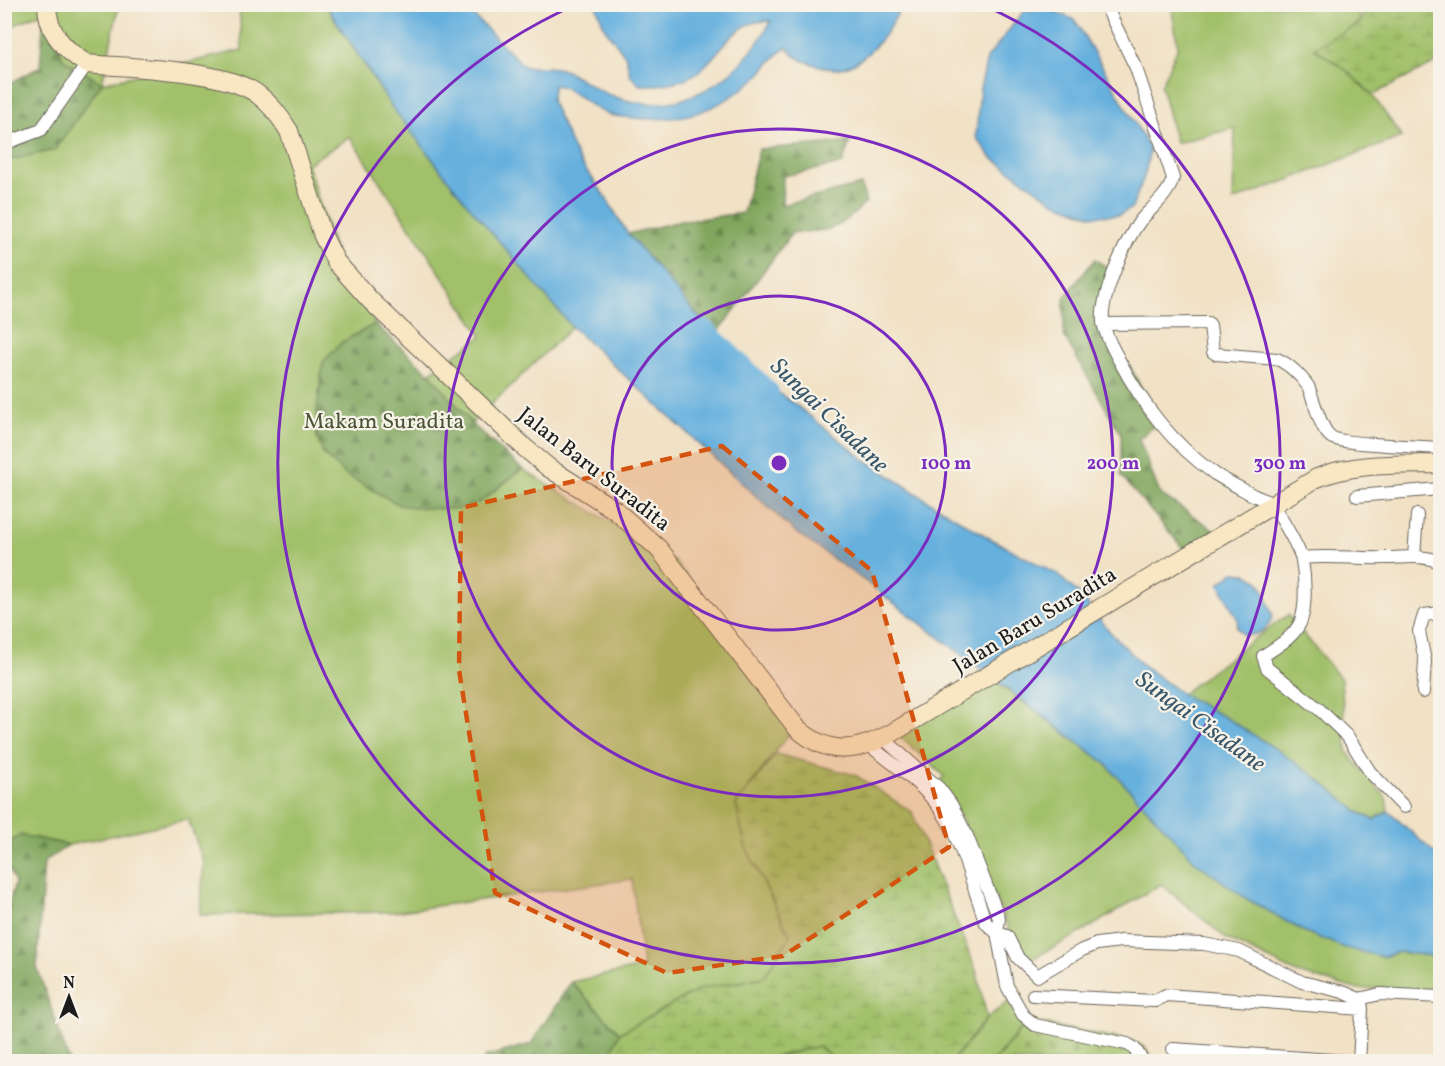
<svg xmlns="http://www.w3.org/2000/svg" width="1445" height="1066" font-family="Vollkorn,serif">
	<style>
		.green { fill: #a1c069; stroke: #5e6e42; stroke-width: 1.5 }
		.forest { fill: url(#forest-firs); stroke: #4e613c; stroke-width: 1.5 }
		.wetland { fill: url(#wetland-marsh); stroke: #5e6e42; stroke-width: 1.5 }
		.cemetery { fill: url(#cemetery-stones); stroke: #5e6e42; stroke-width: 1.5 }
		.water { fill: #66b0de; stroke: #41667d; stroke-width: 1.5 }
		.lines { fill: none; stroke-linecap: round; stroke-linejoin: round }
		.river { stroke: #66b0de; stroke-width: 20 }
		.street-casing { stroke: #676157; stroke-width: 14 }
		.secondary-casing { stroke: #676157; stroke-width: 20 }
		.street { stroke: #fff; stroke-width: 12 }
		.secondary { stroke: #f9e7c3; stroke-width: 18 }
		.marked { fill: #d4530e; fill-opacity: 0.2; stroke: #d4530e; stroke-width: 4.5; stroke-dasharray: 12 8; stroke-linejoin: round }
		.ring { fill: none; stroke: #7b2cbf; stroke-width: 3 }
		.labels { text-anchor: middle; stroke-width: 4.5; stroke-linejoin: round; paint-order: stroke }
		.park-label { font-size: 22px; fill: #4b5537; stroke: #f7f3e8 }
		.street-label { font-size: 22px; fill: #1c1c1c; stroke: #f7f3e8 }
		.water-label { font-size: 24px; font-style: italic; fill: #3a576a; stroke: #f7f3e8 }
		.centre { fill: #7b2cbf; stroke: #f7f3e8; stroke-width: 3 }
		.ring-label { font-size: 18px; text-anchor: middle; font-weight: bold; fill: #7b2cbf; stroke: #f7f3e8; stroke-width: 4.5; stroke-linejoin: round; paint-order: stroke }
	</style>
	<defs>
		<pattern id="forest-firs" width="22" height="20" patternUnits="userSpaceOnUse" patternTransform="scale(1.5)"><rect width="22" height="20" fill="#80a65d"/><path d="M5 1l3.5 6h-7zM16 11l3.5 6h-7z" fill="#68864c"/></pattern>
		<pattern id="wetland-marsh" width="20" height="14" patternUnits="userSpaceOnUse" patternTransform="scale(1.5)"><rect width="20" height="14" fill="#a1c069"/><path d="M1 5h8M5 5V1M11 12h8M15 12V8" fill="none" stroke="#8aa45a"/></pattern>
		<pattern id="cemetery-stones" width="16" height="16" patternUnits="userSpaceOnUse" patternTransform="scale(1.5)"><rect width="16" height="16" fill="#a1c069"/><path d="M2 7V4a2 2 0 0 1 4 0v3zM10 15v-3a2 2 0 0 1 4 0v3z" fill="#8aa45a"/></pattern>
	</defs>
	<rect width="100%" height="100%" fill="#f7f3e8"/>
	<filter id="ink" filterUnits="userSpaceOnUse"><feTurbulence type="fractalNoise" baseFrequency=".0167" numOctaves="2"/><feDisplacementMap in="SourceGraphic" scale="12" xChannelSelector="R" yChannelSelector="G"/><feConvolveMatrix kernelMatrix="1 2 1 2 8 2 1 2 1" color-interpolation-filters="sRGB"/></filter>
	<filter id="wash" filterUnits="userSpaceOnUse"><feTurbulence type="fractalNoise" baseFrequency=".008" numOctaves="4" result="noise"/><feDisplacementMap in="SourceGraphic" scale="24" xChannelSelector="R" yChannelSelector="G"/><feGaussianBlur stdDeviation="1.35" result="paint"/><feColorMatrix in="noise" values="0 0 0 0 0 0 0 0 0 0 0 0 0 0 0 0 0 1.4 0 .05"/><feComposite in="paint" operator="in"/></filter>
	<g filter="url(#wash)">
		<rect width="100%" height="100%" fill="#f1e1c5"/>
		<path class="green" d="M5,5H119L102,83L242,50L239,5H326L392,107L572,327L472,423L429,373L482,336L350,137L307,164L336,255L375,324L342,342L323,362L317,411V438L437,509L480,502L522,469L675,561L798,722L736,804L745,845L790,936L764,977L700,990L620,1033L571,982L643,967L632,879L393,912L200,915L204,863L188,819L69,845L20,835L5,846V161L55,149L63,59L44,12L12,26L5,27Z
			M1171,5H1359L1360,23L1315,49L1346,70L1372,95L1402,137L1233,201L1235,128L1176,143L1161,86L1178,46Z
			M1288,615L1341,679L1347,752L1386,798L1388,811L1374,820L1358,812L1313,775L1182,694L1250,642Z
			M987,675L1105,763L1196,862L1383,957L1398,952L1440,957V994L1389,989H1356L1297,973L1227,939L1161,884L1089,928L1030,960L1009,930L962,819L939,783L944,776L899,736Z
			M1009,1001L1027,1021L994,1061L952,1062L987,1018Z
			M818,1046L837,1061L768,1062L770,1059Z"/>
		<path class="forest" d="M44,12L63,59L102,83L55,150L5,161V86L40,67Z
			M850,142L842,164L783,176L782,205L861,185L866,202C837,232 832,230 792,233L714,338L628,234L681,221L743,213L759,149Z
			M1095,259L1119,276L1097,321L1132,370L1159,421L1139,439L1160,494L1219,533L1194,561L1121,476V434L1064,336V298Z
			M375,324L429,373L472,424L522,469L480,502L457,509L422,508L399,505L346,475L324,455L317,438V411L323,362L342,342Z
			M20,835L69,845L44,862L37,967L69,1061H5V917L15,883L5,859V846Z
			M571,982L620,1033L608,1061L483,1062L485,1057L531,1044Z"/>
		<path class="wetland" d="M1367,5H1440V61L1372,95L1346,70L1314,48L1360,23Z
			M776,754L855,775L912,812L977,973L987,1018L952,1061H837L818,1046L770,1058L768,1061H608L620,1033L700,989L764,977L790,936L745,845L736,804Z"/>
		<path class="cemetery" d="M1027,1021L1132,1041L1145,1047L1154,1061L994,1062Z"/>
		<path class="water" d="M326,5H463L525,67C539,67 554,66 567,71C580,78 593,88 607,94C677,123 739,81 771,21C765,21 758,21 753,23C732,28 715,59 698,72C684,83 657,86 640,85L630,75L626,57L604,27L596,5H901C892,29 868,62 841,68C832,71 822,66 813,64C801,60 794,58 787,47C774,55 767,68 755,79C718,111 682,123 633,118C626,117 617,117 610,115C593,110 568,85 554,85L551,100L578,159L605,196L628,234L741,367L796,405L864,459L925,499L989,538L1057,574L1081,596L1111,633L1143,665L1182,694L1233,722L1279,751L1313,775L1358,812L1374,820L1388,811L1440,858V957L1398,952L1383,957L1345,948L1303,931L1244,897L1196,862L1105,763L866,582L794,531L572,327L464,200L392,107Z
			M1049,9L1075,20L1150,149L1145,174L1132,208L1119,215L1093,216L1054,202L991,157L976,137L980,89L987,58L1024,11Z
			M1234,572C1264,573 1264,592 1273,616C1268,630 1258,636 1243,635L1237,628L1238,620L1219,584Z"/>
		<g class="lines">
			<path class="river" d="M704,329L769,392"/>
		</g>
	</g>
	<g filter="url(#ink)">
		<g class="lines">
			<g class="street-casing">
				<path id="street" d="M1105,4L1136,68L1173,178C1169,195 1151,208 1140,221C1125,241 1100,298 1103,322C1105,336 1113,348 1119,360C1143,405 1172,444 1215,474C1228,482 1242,489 1255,496C1260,498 1267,501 1271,504C1278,511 1300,550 1302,560C1305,577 1307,607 1300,623C1293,638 1276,647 1263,656L1267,668L1320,710L1348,737L1370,772L1404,807
					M4,144L41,130L87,64
					M1103,324L1208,323L1210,325L1213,352L1216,354L1277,359C1289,364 1301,376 1308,386C1314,399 1320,429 1331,437C1341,445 1422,446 1440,448
					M1357,496L1440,489
					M1414,557L1417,515
					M1302,558C1330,555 1357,559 1386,558C1405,558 1422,554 1440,562
					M1423,692L1425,661L1419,631L1424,615L1440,613
					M883,738L940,789L951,804L967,836L999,918L997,933L1007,986L1023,1015L1035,1025L1127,1044L1134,1048L1144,1062
					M869,745C894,765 923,784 941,810C961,838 974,891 986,923L997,933L1007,936L1018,958L1037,976L1082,950L1097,944L1121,941L1204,944L1239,951L1302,982L1343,992L1359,999L1380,994L1440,997
					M1033,995L1155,1001L1166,995L1362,1009
					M1173,1049L1362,1062
					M1359,1062L1362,1009L1361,1003"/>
			</g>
			<g class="secondary-casing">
				<path id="secondary" d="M47,4C47,32 64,50 87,64C131,68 221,69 256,93C270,103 280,116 289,131L323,236L336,262L370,300L525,448L549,468L615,510L659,549L797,728C829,757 857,752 892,733L1317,478C1355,462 1400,465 1440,464"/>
			</g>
			<use href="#street" class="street"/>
			<use href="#secondary" class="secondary"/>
		</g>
	</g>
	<path class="marked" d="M722,446L872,571L949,847L783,956L667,973L495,893L459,670L461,508Z"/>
	<g class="ring">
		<circle cx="779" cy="463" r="167"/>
		<circle cx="779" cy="463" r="334"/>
		<path d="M983 5A501 501 0 1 1 575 5"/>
	</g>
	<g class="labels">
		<g class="park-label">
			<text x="384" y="428">Makam Suradita</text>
		</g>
		<g class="street-label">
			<text transform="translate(595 468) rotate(38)" y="8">Jalan Baru Suradita</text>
			<text transform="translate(1034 619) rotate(-31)" y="8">Jalan Baru Suradita</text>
		</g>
		<g class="water-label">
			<text transform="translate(830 415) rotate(44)" y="8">Sungai Cisadane</text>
			<text transform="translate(1201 721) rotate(36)" y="8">Sungai Cisadane</text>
		</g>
	</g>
	<circle cx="779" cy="463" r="9" class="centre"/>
	<g class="ring-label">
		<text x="946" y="469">100 m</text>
		<text x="1113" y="469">200 m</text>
		<text x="1280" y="469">300 m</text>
	</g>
	<rect width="1445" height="1066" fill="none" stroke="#f7f3e8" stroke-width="24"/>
	<g transform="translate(69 997)" stroke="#f7f3e8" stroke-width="4.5" paint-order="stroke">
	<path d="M0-4.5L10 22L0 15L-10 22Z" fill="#1c1c1c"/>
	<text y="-9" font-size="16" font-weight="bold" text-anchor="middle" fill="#1c1c1c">N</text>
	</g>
</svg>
